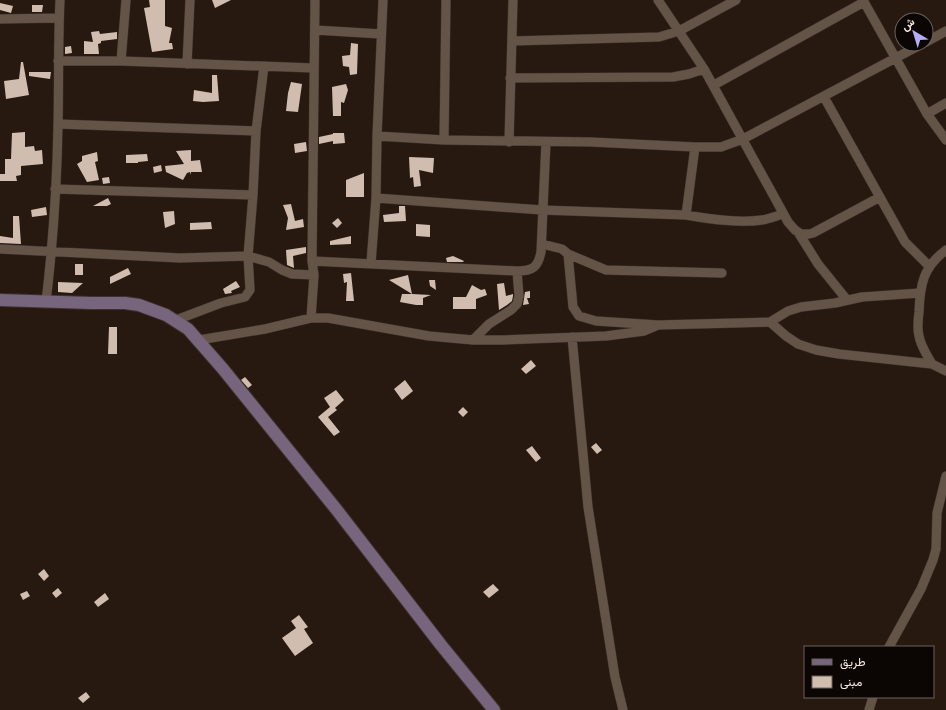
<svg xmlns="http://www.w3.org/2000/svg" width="946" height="710" font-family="'Roboto Condensed',Vazirmatn,sans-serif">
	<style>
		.building { fill: #d1bdb0 }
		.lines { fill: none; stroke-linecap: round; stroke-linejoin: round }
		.street-casing { stroke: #3d322e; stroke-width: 10 }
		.secondary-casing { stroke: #3d322e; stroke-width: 14 }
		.street { stroke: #645347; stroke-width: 9 }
		.secondary { stroke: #77657e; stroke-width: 12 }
	</style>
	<rect width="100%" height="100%" fill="#27190f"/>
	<path class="building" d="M149,0H165V26L172,28L169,43H172L173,49L152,52L144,8L150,7Z
		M212,0H231L215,8Z
		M0,3L13,6L11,13L0,10Z
		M32,5H43L42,12H32Z
		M99,31L100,34L117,32V39L101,41V43L98,44L99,54H84V41L93,42L91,32Z
		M351,43L358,44L357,74L350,75L349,67L343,66L342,56L350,55Z
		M71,46L72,53L65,54V47Z
		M21,62H23L29,95L6,99L4,81L19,79Z
		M29,72H51L50,79L29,76Z
		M212,75H217L219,101L203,102L193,101L194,90L212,93Z
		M291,82L302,84L298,112L286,111L288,93Z
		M346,84L348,90L344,103L341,102V116H333L332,87Z
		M25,132V147L34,146L35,151L42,150L43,164L21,166V175L16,176L17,181H0V174H5V159H11L12,133Z
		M333,133H344L345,143L333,144V141L319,144V137L333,134Z
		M306,142L307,151L295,153L294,144Z
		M191,150V161L200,160L202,172H191V175L190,172L187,173L183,180L166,172L165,166L184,164L176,151Z
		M97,152L98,161L95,162L99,180L87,182L77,164L82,161V156Z
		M147,154L148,161L138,162V163H126V155Z
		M409,157L434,158L433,173L419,170L421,186L414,187L413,177L410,178Z
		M161,165L162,171L154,173L153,167Z
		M364,173V197H346V180Z
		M109,177L110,183L103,184L102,178Z
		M108,198L111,204L107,206H93Z
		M291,204L295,221L303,219L304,227L286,230L288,218L283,205Z
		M399,206H405L406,221L384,222L383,215L399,213Z
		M46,207L47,215L32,217L31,210Z
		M174,211L175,224L165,228L163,212Z
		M13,216H19L21,244L0,243V236L13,238Z
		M338,218L342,223L337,228L332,223Z
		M211,222L212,229L190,230V223Z
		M416,224L430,225V237L416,236Z
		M351,236V244L330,245V241Z
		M306,247V253L293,256L294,268L287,265L286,250Z
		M453,256L464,261L463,262H447L446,258Z
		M75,264H83V275H75Z
		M128,268L131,274L110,284V277Z
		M351,273L354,301H346L347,282L344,283L343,274Z
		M408,275L412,294L431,295L423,298V305H416L400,302L402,294H412L389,280Z
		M429,280H435L436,290L430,286Z
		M236,281L240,287L231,291L232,293L225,294L223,289Z
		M58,282L83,283L72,293L58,292Z
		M504,283L506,296L513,294V296L512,301L507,305L499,310L497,284Z
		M472,285L481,290L485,289L487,295L476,299V309H453V297H466Z
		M530,291V298H527L529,304L523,305L525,292Z
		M109,327H117V354H108Z
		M531,360L536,366L526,374L521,369Z
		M245,377L252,385L248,388L241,380Z
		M405,380L413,391L402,400L394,389Z
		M336,390L344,400L335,408L337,410L328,417L340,432L334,436L318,417L330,407L324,398Z
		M463,407L468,412L463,417L458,412Z
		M596,443L602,450L597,454L591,447Z
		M532,446L541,458L536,462L526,450Z
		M44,569L49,576L44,581L38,574Z
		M493,584L499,590L489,598L483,592Z
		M58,588L62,593L56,598L52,593Z
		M27,591L30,596L23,600L20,594Z
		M105,593L109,599L98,607L94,602Z
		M299,615L308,627L304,629L313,643L295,656L282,638L296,628L291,621Z
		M86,692L90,697L83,703L78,698Z"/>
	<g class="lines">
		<g class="street-casing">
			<path id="street" d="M658,0L704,69L788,222L795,230L801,234H809L813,233L880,197
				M863,0L927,114L946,140
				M0,19L59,18
				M315,30L381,34
				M512,41L659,37L679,31L736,0
				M926,42L946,31
				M58,61H121L313,68
				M121,61L126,0
				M187,64L190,0
				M510,78L673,77L689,74L704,69
				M714,85L864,2
				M824,97L905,242L929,266
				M927,114L946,103
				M58,124L256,131
				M377,136L444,140L591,142L695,147H721L743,139L922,44
				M444,140L446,0
				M509,142L513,0
				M55,189L253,195
				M376,198L542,210L686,215C708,219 740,223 762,220C769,219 776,216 783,214
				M686,215L695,147
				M798,232L818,264L847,300
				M542,244L562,249L568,254L606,270L722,273
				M0,249L180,258L248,256L269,262L282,270L292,274L314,275
				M568,254L573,307L579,316L596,321L658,325L770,322L788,311L801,307L835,303L862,297L920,293
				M312,261L517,271C533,271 538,267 541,252L546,142
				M371,263L376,198L377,136L383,0
				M46,302C53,243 57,184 58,125C59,83 58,42 60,0
				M311,318L314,275L312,261L315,0
				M176,320L221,303L245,297L250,290L248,256L253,195L256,131L264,66
				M770,322L786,336L798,344L816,350L839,354L932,364L946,371
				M572,337L588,507L615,677L623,710
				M199,340L265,329L311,318H328L429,336L473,340H503L606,336L644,331L658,325
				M473,340L489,324L511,310L517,304L519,296L517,271
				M932,364C927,355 921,347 919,336C917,329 918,320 919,312C920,285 923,267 946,250
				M889,647L921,589L933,560L936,549L937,513L946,476
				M869,710L873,697"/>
		</g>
		<g class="secondary-casing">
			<path id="secondary" d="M0,300L91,303H125L139,305L166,315L188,329L223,369L336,509L441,645L494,710"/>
		</g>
		<use href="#street" class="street"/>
		<use href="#secondary" class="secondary"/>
	</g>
	<rect x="804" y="646" width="130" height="52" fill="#0b0603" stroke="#69625d"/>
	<rect x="812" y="659" width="20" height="6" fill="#77657e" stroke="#69625d"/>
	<text x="840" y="666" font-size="12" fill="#f6ebe5">طريق</text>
	<rect x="812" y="676" width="20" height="12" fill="#d1bdb0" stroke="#69625d"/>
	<text x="840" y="686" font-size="12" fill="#f6ebe5">مبنى</text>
	<g transform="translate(914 32) rotate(322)"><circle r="19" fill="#0b0603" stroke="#69625d"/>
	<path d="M0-3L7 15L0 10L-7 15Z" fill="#b6acf8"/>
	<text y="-6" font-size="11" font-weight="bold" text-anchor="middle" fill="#f6ebe5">ش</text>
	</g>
</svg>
